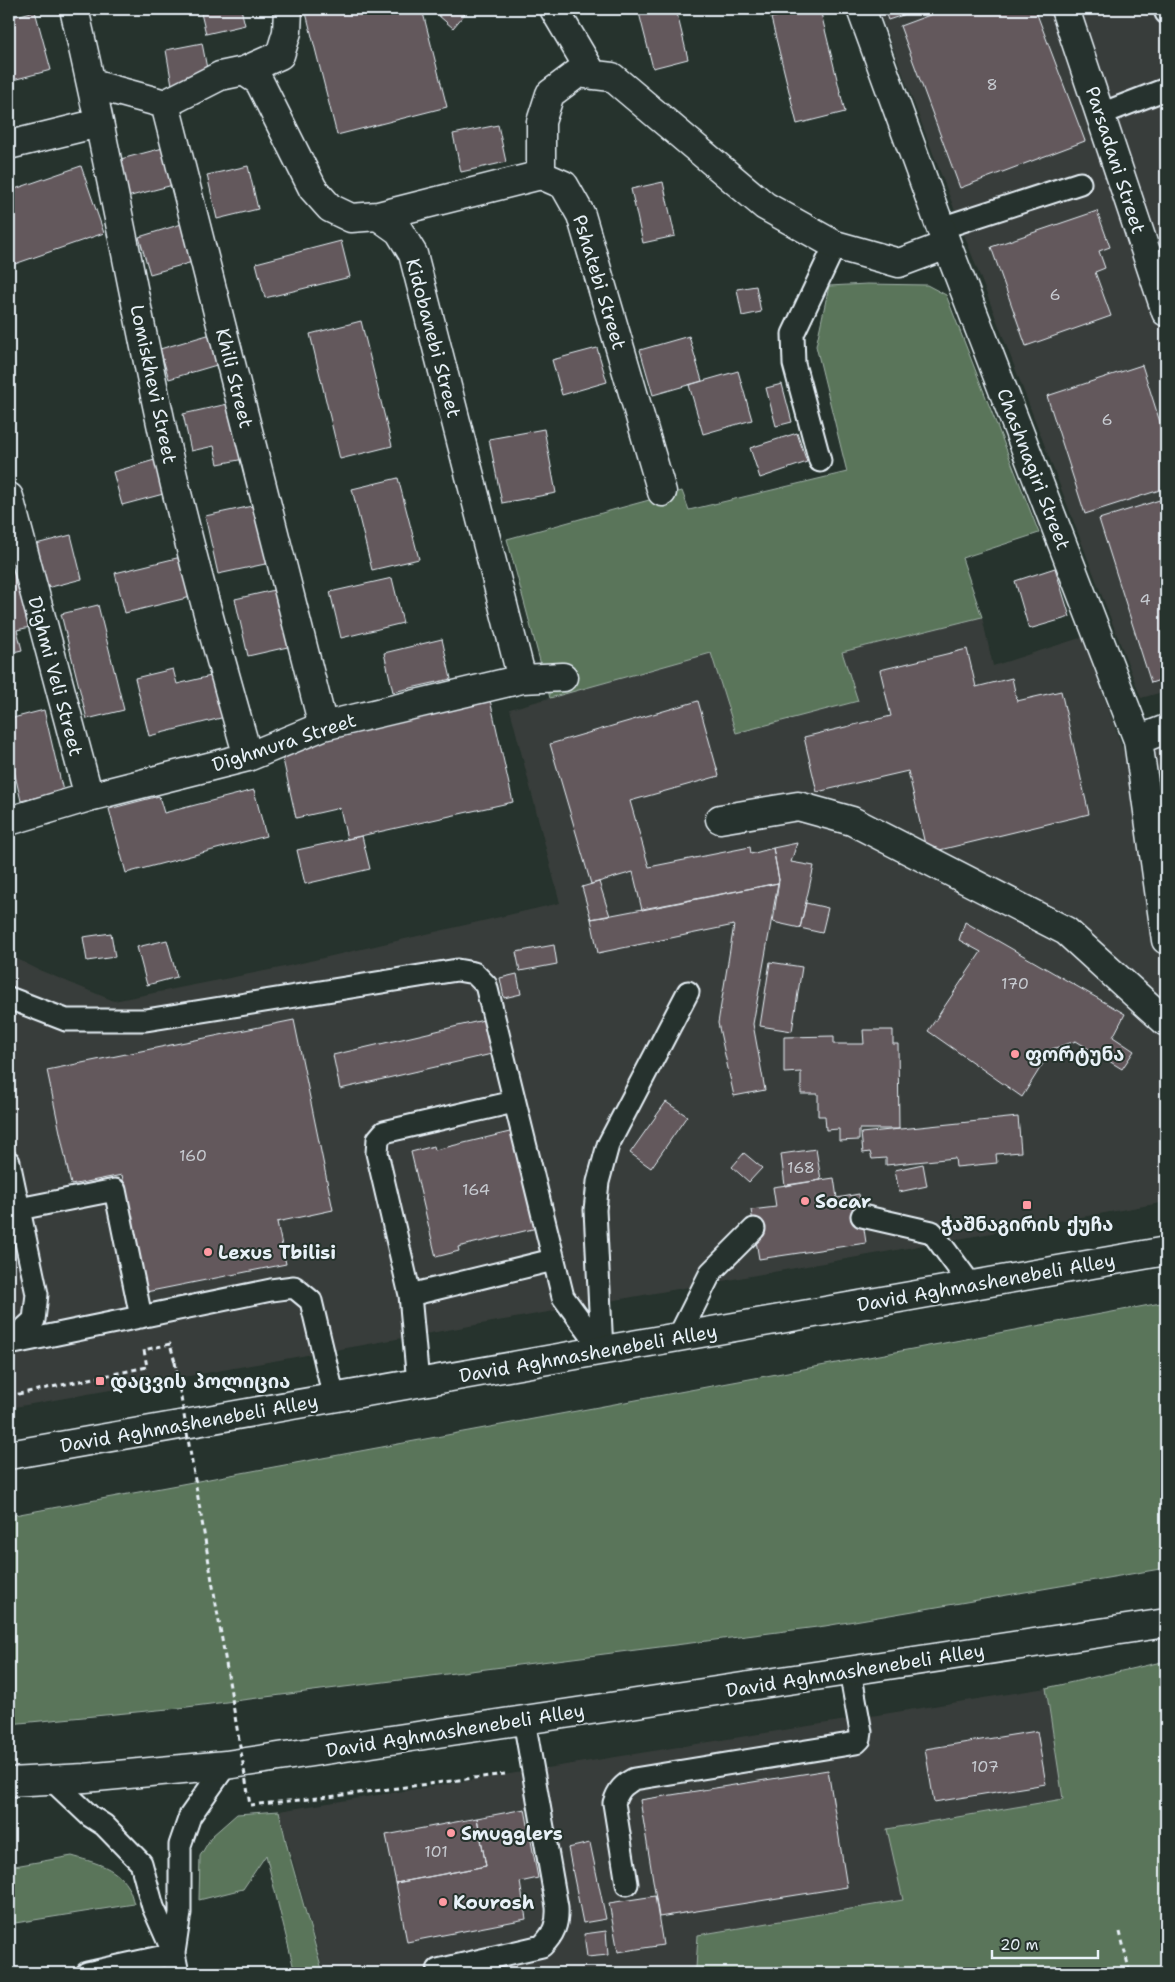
<svg xmlns="http://www.w3.org/2000/svg" width="1175" height="1982" font-family="'Shantell Sans','Noto Sans Georgian',sans-serif">
	<style>
		.built { fill: #393e3b }
		.green { fill: #5a745a; stroke: #a1b2a9 }
		.building { fill: #64595c; stroke: #e8f1f8 }
		.lines { fill: none; stroke-linecap: round; stroke-linejoin: round }
		.lane-casing { stroke: #e8f1f8; stroke-width: 25 }
		.street-casing { stroke: #e8f1f8; stroke-width: 31 }
		.highway-casing { stroke: #e8f1f8; stroke-width: 31 }
		.path { stroke: #e8f1f8; stroke-width: 3; stroke-dasharray: 5 4; stroke-linecap: butt }
		.lane { stroke: #26332d; stroke-width: 21 }
		.street { stroke: #26332d; stroke-width: 28 }
		.highway { stroke: #26332d; stroke-width: 28 }
		.path-bridge { stroke: #e8f1f8; stroke-width: 3; stroke-dasharray: 5 4; stroke-linecap: butt }
		.poi-dot { fill: #ff9aa2; stroke: #26332d; stroke-width: 2 }
		.labels { text-anchor: middle; stroke-width: 4; stroke-linejoin: round; paint-order: stroke }
		.number-label { font-size: 16px; fill: #c7cbd1 }
		.street-label { font-size: 19px; fill: #e8f1f8; stroke: #26332d }
		.poi-label { font-size: 19px; font-weight: bold; fill: #e8f1f8; stroke: #26332d; text-anchor: start }
	</style>
	<rect width="100%" height="100%" fill="#26332d"/>
	<filter id="ink" filterUnits="userSpaceOnUse"><feTurbulence type="fractalNoise" baseFrequency=".02" numOctaves="2"/><feDisplacementMap in="SourceGraphic" scale="10" xChannelSelector="R" yChannelSelector="G"/><feConvolveMatrix kernelMatrix="1 2 1 2 8 2 1 2 1" color-interpolation-filters="sRGB"/></filter>
	<g filter="url(#ink)">
		<path class="built" d="M878,9H1166V691L1141,698Z
			M982,617L993,666L1083,637L1123,750L1166,736V1202L9,1408V955L39,970L114,1001L280,968L560,903L510,709L711,653L736,732L858,701L842,652Z
			M1046,1688L1063,1799L888,1829L903,1900L698,1935L696,1968L663,1973H324L279,1811Z"/>
		<path class="green" d="M867,284L927,285L946,295L1039,533L962,558L982,617L842,652L858,701L736,733L711,653L550,698L507,539L682,491L689,510L847,472L816,346L829,286Z
			M1166,1302V1568L825,1626L179,1708L9,1724V1516Z
			M1166,1661V1973H663L696,1968L698,1935L903,1900L887,1829L1063,1799L1046,1688Z
			M279,1811L288,1850L323,1973H295L266,1855L243,1889L199,1900L200,1856L212,1836L237,1814Z
			M72,1856C92,1862 115,1866 127,1886C131,1891 132,1898 134,1904L9,1924V1867Z"/>
		<path class="building" d="M200,9H241L245,25L206,34Z
			M305,9H422L447,107L337,135Z
			M431,9H469L453,28Z
			M638,9H676L688,59L653,68Z
			M810,9H820L845,112L797,124L771,18Z
			M884,9H921L888,20Z
			M946,9H1035L1085,141L960,188L900,26Z
			M35,11L51,70L9,81V18Z
			M202,43L209,79L172,85L166,50Z
			M498,125L506,162L461,172L453,134Z
			M163,148L173,185L127,197L117,160Z
			M81,166L104,233L9,266V191Z
			M248,166L258,209L217,219L207,175Z
			M663,182L675,236L643,243L631,189Z
			M1097,211L1110,247L1099,251L1105,268L1095,272L1111,316L1026,346L991,247Z
			M185,223L196,261L150,274L139,237Z
			M341,241L350,277L265,298L256,263Z
			M756,286L761,312L742,316L737,289Z
			M361,321L392,446L340,459L310,334Z
			M211,334L220,364L169,379L160,349Z
			M689,336L702,381L653,395L640,350Z
			M597,348L607,382L562,395L552,360Z
			M1142,365L1166,441V488L1085,514L1047,396Z
			M738,371L752,420L703,434L689,385Z
			M782,384L792,422L776,426L766,388Z
			M232,403L244,459L218,464L214,446L191,451L183,414Z
			M544,429L556,493L502,503L489,439Z
			M797,433L807,462L760,478L750,448Z
			M158,459L167,493L122,505L113,472Z
			M398,478L419,559L372,570L352,489Z
			M1166,498V678L1151,683L1099,519Z
			M257,505L270,563L218,574L205,516Z
			M71,535L82,579L47,588L36,544Z
			M9,548L30,627L17,630L22,650L9,653Z
			M181,557L191,597L125,613L115,573Z
			M1055,568L1070,617L1029,629L1015,581Z
			M392,578L403,623L341,638L330,592Z
			M279,589L292,646L248,656L235,599Z
			M98,605L124,710L87,719L61,614Z
			M442,639L451,679L393,692L384,653Z
			M967,649L976,687L1012,678L1017,701L1061,691L1089,814L927,853L908,771L817,792L804,737L891,716L880,670Z
			M173,669L177,684L215,675L225,717L149,736L135,678Z
			M490,700L513,802L347,839L340,808L296,818L280,746Z
			M698,701L719,776L630,801L649,867L750,847L751,854L773,848L779,880L778,883L642,910L633,872L591,884L550,744Z
			M44,710L63,791L21,801L9,749V719Z
			M254,790L266,836L126,873L109,809L159,796L164,813Z
			M362,836L370,869L305,884L297,850Z
			M797,843L791,862L814,866L800,928L773,922L779,880L773,848Z
			M599,882L610,916L591,919L582,887Z
			M778,883L753,1024L765,1090L734,1096L718,1023L734,925L598,953L591,919Z
			M806,903L828,908L822,933L800,928Z
			M965,922L1125,1014L1113,1037L1134,1051L1122,1069L1076,1041L1052,1049L1022,1097L928,1031L981,952L959,940Z
			M111,933L115,957L87,961L83,937Z
			M167,940L177,977L147,985L137,947Z
			M554,945L557,964L520,971L516,952Z
			M770,962L802,967L792,1031L760,1026Z
			M517,974L521,994L504,998L500,978Z
			M488,1019L496,1053L340,1089L333,1055Z
			M294,1020L333,1210L277,1222L286,1264L146,1292L122,1175L71,1185L47,1070Z
			M863,1030H893V1044H898L899,1129H859V1140L839,1141V1129L826,1130L825,1116H818V1094H801V1072L784,1073V1037L834,1036V1044H864Z
			M666,1102L687,1116L651,1168L630,1153Z
			M1018,1117L1021,1152L996,1154L997,1163L956,1167L955,1158L886,1165V1158L872,1159L870,1152L863,1153L861,1133Z
			M518,1130L541,1227L458,1247L459,1251L436,1257L411,1152L434,1146L435,1150Z
			M816,1149L821,1180L785,1186L781,1154Z
			M744,1153L762,1168L749,1182L732,1167Z
			M923,1164L927,1186L899,1192L895,1170Z
			M834,1178L837,1198L859,1194L866,1243L759,1259L751,1210L776,1207L773,1187Z
			M1037,1731L1046,1784L934,1802L925,1749Z
			M828,1770L847,1887L659,1917L640,1800Z
			M525,1809L538,1878L520,1882L526,1919L407,1942L396,1883L486,1866L477,1818Z
			M477,1818L486,1866L396,1883L386,1835Z
			M590,1843L606,1919L583,1923L568,1848Z
			M655,1896L663,1945L618,1952L609,1903Z
			M606,1931L608,1955L587,1957L584,1934Z"/>
		<g class="lines">
			<g class="lane-casing">
				<path id="lane" d="M1165,9L1166,13
					M1101,114L1166,89
					M941,228L1080,183
					M820,461L794,364L793,334L835,245
					M9,998L66,1020H146L457,970L474,973L486,985L563,1297L602,1350
					M9,1162L37,1294L34,1320L9,1343
					M19,1209L115,1190L141,1317
					M862,1216L932,1232L971,1285
					M410,1295L553,1260
					M679,1336L711,1272L754,1229
					M9,1344L271,1290L294,1287L311,1301L334,1398
					M602,1350L595,1210L598,1182L608,1145L688,992
					M418,1383L410,1295L377,1153L378,1139L384,1132L514,1102
					M52,1780L90,1816L104,1825L141,1863L153,1907L174,1954L178,1973
					M627,1884L614,1803C618,1790 623,1785 634,1779L856,1743L860,1739L861,1732L850,1671
					M174,1953L180,1913V1845L190,1816L226,1765
					M438,1970L542,1946C554,1934 558,1924 557,1907L524,1720
					M87,1973L174,1954"/>
			</g>
			<g class="street-casing">
				<path id="street" d="M74,9C105,140 129,273 157,405C182,524 215,640 248,757
					M554,9L593,75
					M861,9L947,245L1138,740L1166,940
					M1065,9L1166,312
					M244,71L259,81L313,189L330,208L351,218L378,216L541,175
					M92,84L165,104
					M165,104L323,726
					M165,104L220,76L244,71L280,55L287,32L288,9
					M9,145L99,123
					M541,175V122L550,94L578,73L612,77L765,206L835,245L899,263L947,245
					M541,175L564,185L581,215L662,492
					M378,216L399,231L413,254L522,679
					M9,497L89,797
					M1138,740L1166,729
					M720,819L798,806L852,821L1066,931L1166,1022
					M9,821L89,797L248,757L323,726L522,679L563,677"/>
			</g>
			<g class="highway-casing">
				<path id="highway" d="M9,1455L1166,1251
					M9,1782L85,1778L226,1765L1166,1623"/>
			</g>
			<path class="path" d="M9,1396L147,1367L144,1350L170,1344L175,1362
				M250,1805L328,1797L505,1774
				M1120,1932L1130,1973"/>
			<use href="#lane" class="lane"/>
			<use href="#street" class="street"/>
			<use href="#highway" class="highway"/>
			<path class="path-bridge" d="M175,1362L250,1805"/>
		</g>
	</g>
	<g class="poi-dot">
		<circle cx="1015" cy="1054" r="5"/>
		<circle cx="805" cy="1201" r="5"/>
		<rect x="1022" y="1200" width="10" height="10" rx="2.5"/>
		<circle cx="208" cy="1252" r="5"/>
		<rect x="95" y="1376" width="10" height="10" rx="2.5"/>
		<circle cx="451" cy="1833" r="5"/>
		<circle cx="443" cy="1902" r="5"/>
	</g>
	<g class="labels">
		<g class="number-label">
			<text x="992" y="90">8</text>
			<text x="1055" y="300">6</text>
			<text x="1107" y="425">6</text>
			<text x="1145" y="605">4</text>
			<text x="1015" y="989">170</text>
			<text x="193" y="1161">160</text>
			<text x="801" y="1173">168</text>
			<text x="476" y="1195">164</text>
			<text x="985" y="1772">107</text>
			<text x="436" y="1857">101</text>
		</g>
		<g class="street-label">
			<text transform="translate(1116 160) rotate(72)" y="7">Parsadani Street</text>
			<text transform="translate(600 282) rotate(73)" y="7">Pshatebi Street</text>
			<text transform="translate(434 338) rotate(75)" y="7">Kidobanebi Street</text>
			<text transform="translate(235 378) rotate(76)" y="7">Khili Street</text>
			<text transform="translate(154 384) rotate(78)" y="7">Lomiskhevi Street</text>
			<text transform="translate(1034 469) rotate(69)" y="7">Chashnagiri Street</text>
			<text transform="translate(56 676) rotate(75)" y="7">Dighmi Veli Street</text>
			<text transform="translate(284 742) rotate(-18)" y="7">Dighmura Street</text>
			<text transform="translate(986 1282) rotate(-10)" y="7">David Aghmashenebeli Alley</text>
			<text transform="translate(588 1353) rotate(-10)" y="7">David Aghmashenebeli Alley</text>
			<text transform="translate(189 1423) rotate(-10)" y="7">David Aghmashenebeli Alley</text>
			<text transform="translate(855 1670) rotate(-9)" y="7">David Aghmashenebeli Alley</text>
			<text transform="translate(455 1730) rotate(-9)" y="7">David Aghmashenebeli Alley</text>
		</g>
		<g class="poi-label">
			<text x="1025" y="1061">ფორტუნა</text>
			<text x="815" y="1208">Socar</text>
			<text x="1027" y="1231" text-anchor="middle">ჭაშნაგირის ქუჩა</text>
			<text x="218" y="1259">Lexus Tbilisi</text>
			<text x="110" y="1388">დაცვის პოლიცია</text>
			<text x="461" y="1840">Smugglers</text>
			<text x="453" y="1909">Kourosh</text>
		</g>
	</g>
	<rect width="1175" height="1982" fill="none" stroke="#26332d" stroke-width="30"/>
	<rect x="15" y="15" width="1145" height="1952" fill="none" stroke="#e8f1f8" stroke-width="2" filter="url(#ink)"/>
	<path d="M992 1950v8h106v-8" fill="none" stroke="#e8f1f8" stroke-width="2.5"/>
	<text x="1000" y="1950" font-size="15" fill="#e8f1f8" stroke="#26332d" stroke-width="4" paint-order="stroke">20 m</text>
</svg>
